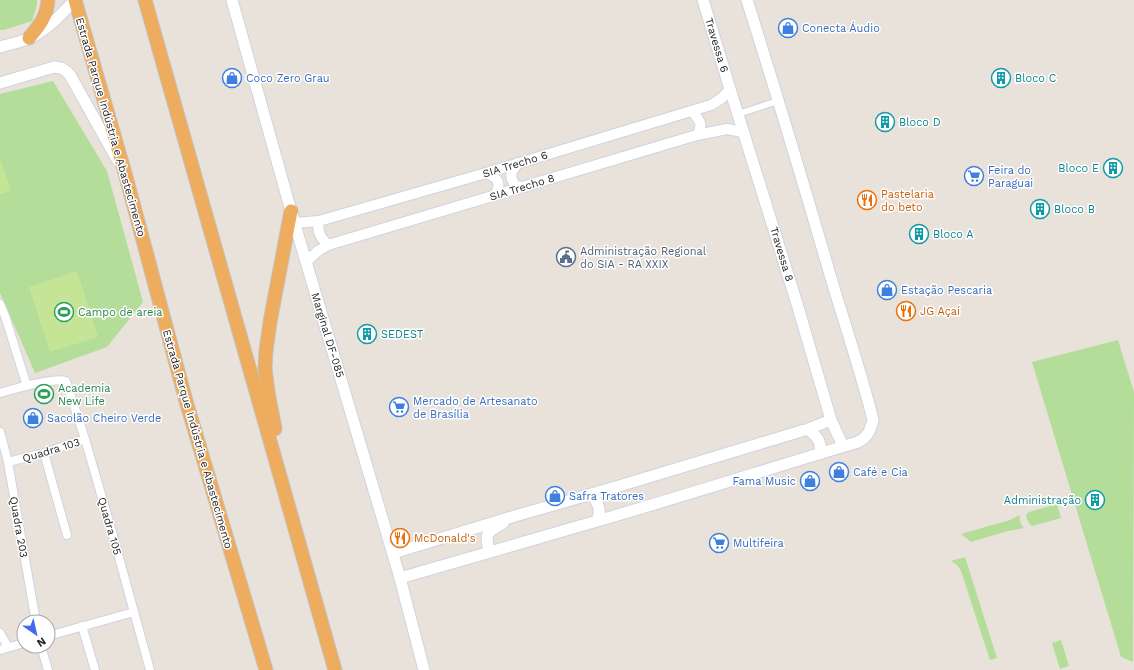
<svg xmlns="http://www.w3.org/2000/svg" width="1134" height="670" font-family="'Work Sans',sans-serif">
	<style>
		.green { fill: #b3dd99 }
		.pitch { fill: #c6e495 }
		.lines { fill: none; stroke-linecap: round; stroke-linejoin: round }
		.pedestrian-casing { stroke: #cfd3e0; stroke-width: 8 }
		.minor-casing { stroke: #cfd3e0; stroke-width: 10 }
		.tertiary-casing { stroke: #cfd3e0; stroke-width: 12 }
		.secondary-casing { stroke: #cfd3e0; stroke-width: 13 }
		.trunk-casing { stroke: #c3c3c3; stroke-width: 15 }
		.pedestrian { stroke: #fff; stroke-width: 6 }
		.minor { stroke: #fff; stroke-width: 8 }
		.tertiary { stroke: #fff; stroke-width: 10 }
		.secondary { stroke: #fff; stroke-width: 11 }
		.trunk { stroke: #edac5e; stroke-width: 13 }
		.labels { text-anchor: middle; stroke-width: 3; stroke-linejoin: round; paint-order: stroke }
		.shop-label { font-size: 11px; fill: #366cbe; stroke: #fff; text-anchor: start }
		.street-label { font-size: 11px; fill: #272727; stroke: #fff }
		.culture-label { font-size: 11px; fill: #0d838f; stroke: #fff; text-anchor: start }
		.food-label { font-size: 11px; fill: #c56008; stroke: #fff; text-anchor: start }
		.service-label { font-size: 11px; fill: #4e5e75; stroke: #fff; text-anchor: start }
		.leisure-label { font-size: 11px; fill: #27864d; stroke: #fff; text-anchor: start }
	</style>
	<rect width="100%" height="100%" fill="#e9e2da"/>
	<path class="green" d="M0,0H37V5L32,21L4,30H0Z
		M53,81L107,171L143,302L107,347L35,373L0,293V94Z
		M1118,340L1134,392L1133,662L1121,657L1032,362Z
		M1057,504L1061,518L1032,526C1028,523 1027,520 1026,515L1029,512Z
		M1020,515C1019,520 1020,524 1024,528L1008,531L971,542L961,534L1010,520Z
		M965,557L997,658L990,660L961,571L957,565L951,561Z
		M1061,640L1069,666L1060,669L1052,643Z"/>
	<path class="pitch" d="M0,158L11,191L0,194Z
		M77,271L98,337L50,352L29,287Z"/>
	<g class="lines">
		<g class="pedestrian-casing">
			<path id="pedestrian" d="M738,114L778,101"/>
		</g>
		<g class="minor-casing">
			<path id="minor" d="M0,304L5,316L27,386
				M0,393C14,389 53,377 66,381L85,439L112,532L150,670
				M0,432L8,462L36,622
				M44,453L67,535
				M8,462L44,453L85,439
				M82,626L95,670
				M0,633L8,647
				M48,636L134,612
				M41,646L48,670
				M0,650L24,643"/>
		</g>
		<g class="tertiary-casing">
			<path id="tertiary" d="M692,111C699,120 704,124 697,135
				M518,163C511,172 508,176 516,186L524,187
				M486,173C498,178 502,183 495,195
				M319,221C317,232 320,237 328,245
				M294,223L319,221L486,173L711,105L722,98L730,89
				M306,262L318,251L328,245L697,135L727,129L743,132"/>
		</g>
		<g class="secondary-casing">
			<path id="secondary" d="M232,0L291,211L400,578L424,670
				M703,0L730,89L798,307L831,420L843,446
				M0,47C10,44 21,42 30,38C48,29 61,15 75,0
				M0,83L54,67L61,68L66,71L70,75L118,161
				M808,429C817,437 822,441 820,454
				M592,494C598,504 602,510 597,521
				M489,551C485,532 486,533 503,523
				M393,553L515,516L619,486L808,429L831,420
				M400,578C466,559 532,540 597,521C684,496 771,468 858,442C868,437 870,431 873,420C861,372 845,325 831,278C804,185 776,92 747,0"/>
		</g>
		<g class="trunk-casing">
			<path id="trunk" d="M75,0L125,173L186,401L266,670
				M145,0L335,670
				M29,38C39,26 47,17 48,0
				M275,429L268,392L265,368L266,351L270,322L291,211"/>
		</g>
		<use href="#pedestrian" class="pedestrian"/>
		<use href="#minor" class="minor"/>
		<use href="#tertiary" class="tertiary"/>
		<use href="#secondary" class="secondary"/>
		<use href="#trunk" class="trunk"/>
	</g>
	<defs>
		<g id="shop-ring" transform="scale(1)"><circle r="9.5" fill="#fff" stroke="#3f7fe0" stroke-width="1.5"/><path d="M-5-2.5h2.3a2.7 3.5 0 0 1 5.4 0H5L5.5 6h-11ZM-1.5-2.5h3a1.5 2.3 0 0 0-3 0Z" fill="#3f7fe0"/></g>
		<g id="building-ring" transform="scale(1)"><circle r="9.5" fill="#fff" stroke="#0f9aa8" stroke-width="1.5"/><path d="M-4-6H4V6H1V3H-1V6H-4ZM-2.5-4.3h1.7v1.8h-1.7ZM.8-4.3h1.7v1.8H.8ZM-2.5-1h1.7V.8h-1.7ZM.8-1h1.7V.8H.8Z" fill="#0f9aa8"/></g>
		<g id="supermarket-ring" transform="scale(1)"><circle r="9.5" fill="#fff" stroke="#3f7fe0" stroke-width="1.5"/><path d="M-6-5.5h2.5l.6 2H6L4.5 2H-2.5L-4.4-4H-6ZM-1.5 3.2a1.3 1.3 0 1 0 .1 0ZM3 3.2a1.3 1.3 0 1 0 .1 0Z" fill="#3f7fe0"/></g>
		<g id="restaurant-ring" transform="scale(1)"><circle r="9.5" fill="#fff" stroke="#e8710a" stroke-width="1.5"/><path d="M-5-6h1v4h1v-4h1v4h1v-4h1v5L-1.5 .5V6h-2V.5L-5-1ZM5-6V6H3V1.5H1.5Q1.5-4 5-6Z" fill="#e8710a"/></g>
		<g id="civic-ring" transform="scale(1)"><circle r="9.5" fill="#fff" stroke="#5c6f8a" stroke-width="1.5"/><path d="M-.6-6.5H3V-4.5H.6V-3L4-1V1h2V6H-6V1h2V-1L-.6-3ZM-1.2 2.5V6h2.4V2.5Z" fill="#5c6f8a"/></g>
		<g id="stadium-ring" transform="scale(1)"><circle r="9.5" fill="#fff" stroke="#2e9e5b" stroke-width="1.5"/><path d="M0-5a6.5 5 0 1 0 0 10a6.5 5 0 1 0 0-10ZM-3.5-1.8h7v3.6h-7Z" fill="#2e9e5b"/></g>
	</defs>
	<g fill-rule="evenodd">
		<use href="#shop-ring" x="788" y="28"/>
		<use href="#shop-ring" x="232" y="78"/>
		<use href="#building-ring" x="1001" y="78"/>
		<use href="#building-ring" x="885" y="122"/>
		<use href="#building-ring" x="1113" y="168"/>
		<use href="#supermarket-ring" x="974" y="176"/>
		<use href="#restaurant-ring" x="867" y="200"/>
		<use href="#building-ring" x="1040" y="209"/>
		<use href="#building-ring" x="919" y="234"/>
		<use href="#civic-ring" x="566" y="257"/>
		<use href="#shop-ring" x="887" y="290"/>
		<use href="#restaurant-ring" x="906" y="311"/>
		<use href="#stadium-ring" x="64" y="312"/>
		<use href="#building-ring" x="367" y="334"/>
		<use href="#stadium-ring" x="44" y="394"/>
		<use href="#supermarket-ring" x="399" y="407"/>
		<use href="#shop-ring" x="33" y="418"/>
		<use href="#shop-ring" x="839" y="472"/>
		<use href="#shop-ring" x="810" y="481"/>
		<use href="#shop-ring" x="555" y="496"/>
		<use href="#building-ring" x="1095" y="500"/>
		<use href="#restaurant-ring" x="400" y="538"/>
		<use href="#supermarket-ring" x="719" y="543"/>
	</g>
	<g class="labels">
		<g class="shop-label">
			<text x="802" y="32">Conecta Áudio</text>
			<text x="246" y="82">Coco Zero Grau</text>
			<text x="988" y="174">Feira do<tspan x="988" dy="13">Paraguai</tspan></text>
			<text x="901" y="294">Estação Pescaria</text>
			<text x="413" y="405">Mercado de Artesanato<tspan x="413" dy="13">de Brasília</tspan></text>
			<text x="47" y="422">Sacolão Cheiro Verde</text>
			<text x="853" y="476">Café e Cia</text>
			<text x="796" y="485" text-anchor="end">Fama Music</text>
			<text x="569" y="500">Safra Tratores</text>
			<text x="733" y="547">Multifeira</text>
		</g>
		<g class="street-label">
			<text transform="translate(717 45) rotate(73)" y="4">Travessa 6</text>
			<text transform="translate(111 127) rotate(74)" y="4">Estrada Parque Indústria e Abastecimento</text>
			<text transform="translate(515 164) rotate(-17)" y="4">SIA Trecho 6</text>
			<text transform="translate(522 187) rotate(-17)" y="4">SIA Trecho 8</text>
			<text transform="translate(782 254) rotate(73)" y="4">Travessa 8</text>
			<text transform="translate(328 335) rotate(73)" y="4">Marginal DF-085</text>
			<text transform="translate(198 439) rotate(74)" y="4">Estrada Parque Indústria e Abastecimento</text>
			<text transform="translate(51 450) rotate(-17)" y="4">Quadra 103</text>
			<text transform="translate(110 526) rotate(74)" y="4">Quadra 105</text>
			<text transform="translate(19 527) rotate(80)" y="4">Quadra 203</text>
		</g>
		<g class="culture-label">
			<text x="1015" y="82">Bloco C</text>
			<text x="899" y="126">Bloco D</text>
			<text x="1099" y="172" text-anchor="end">Bloco E</text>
			<text x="1054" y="213">Bloco B</text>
			<text x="933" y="238">Bloco A</text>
			<text x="381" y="338">SEDEST</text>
			<text x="1081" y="504" text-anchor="end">Administração</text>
		</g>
		<g class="food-label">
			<text x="881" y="198">Pastelaria<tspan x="881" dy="13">do beto</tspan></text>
			<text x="920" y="315">JG Açaí</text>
			<text x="414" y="542">McDonald's</text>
		</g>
		<g class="service-label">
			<text x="580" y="255">Administração Regional<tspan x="580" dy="13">do SIA - RA XXIX</tspan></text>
		</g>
		<g class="leisure-label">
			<text x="78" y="316">Campo de areia</text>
			<text x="58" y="392">Academia<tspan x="58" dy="13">New Life</tspan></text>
		</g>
	</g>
	<g transform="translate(36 634) rotate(146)"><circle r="19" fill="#ffffff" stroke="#a9a9a9"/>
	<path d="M0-3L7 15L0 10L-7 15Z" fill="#4269ee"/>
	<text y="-6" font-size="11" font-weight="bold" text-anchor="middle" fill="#272727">N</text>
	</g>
</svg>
